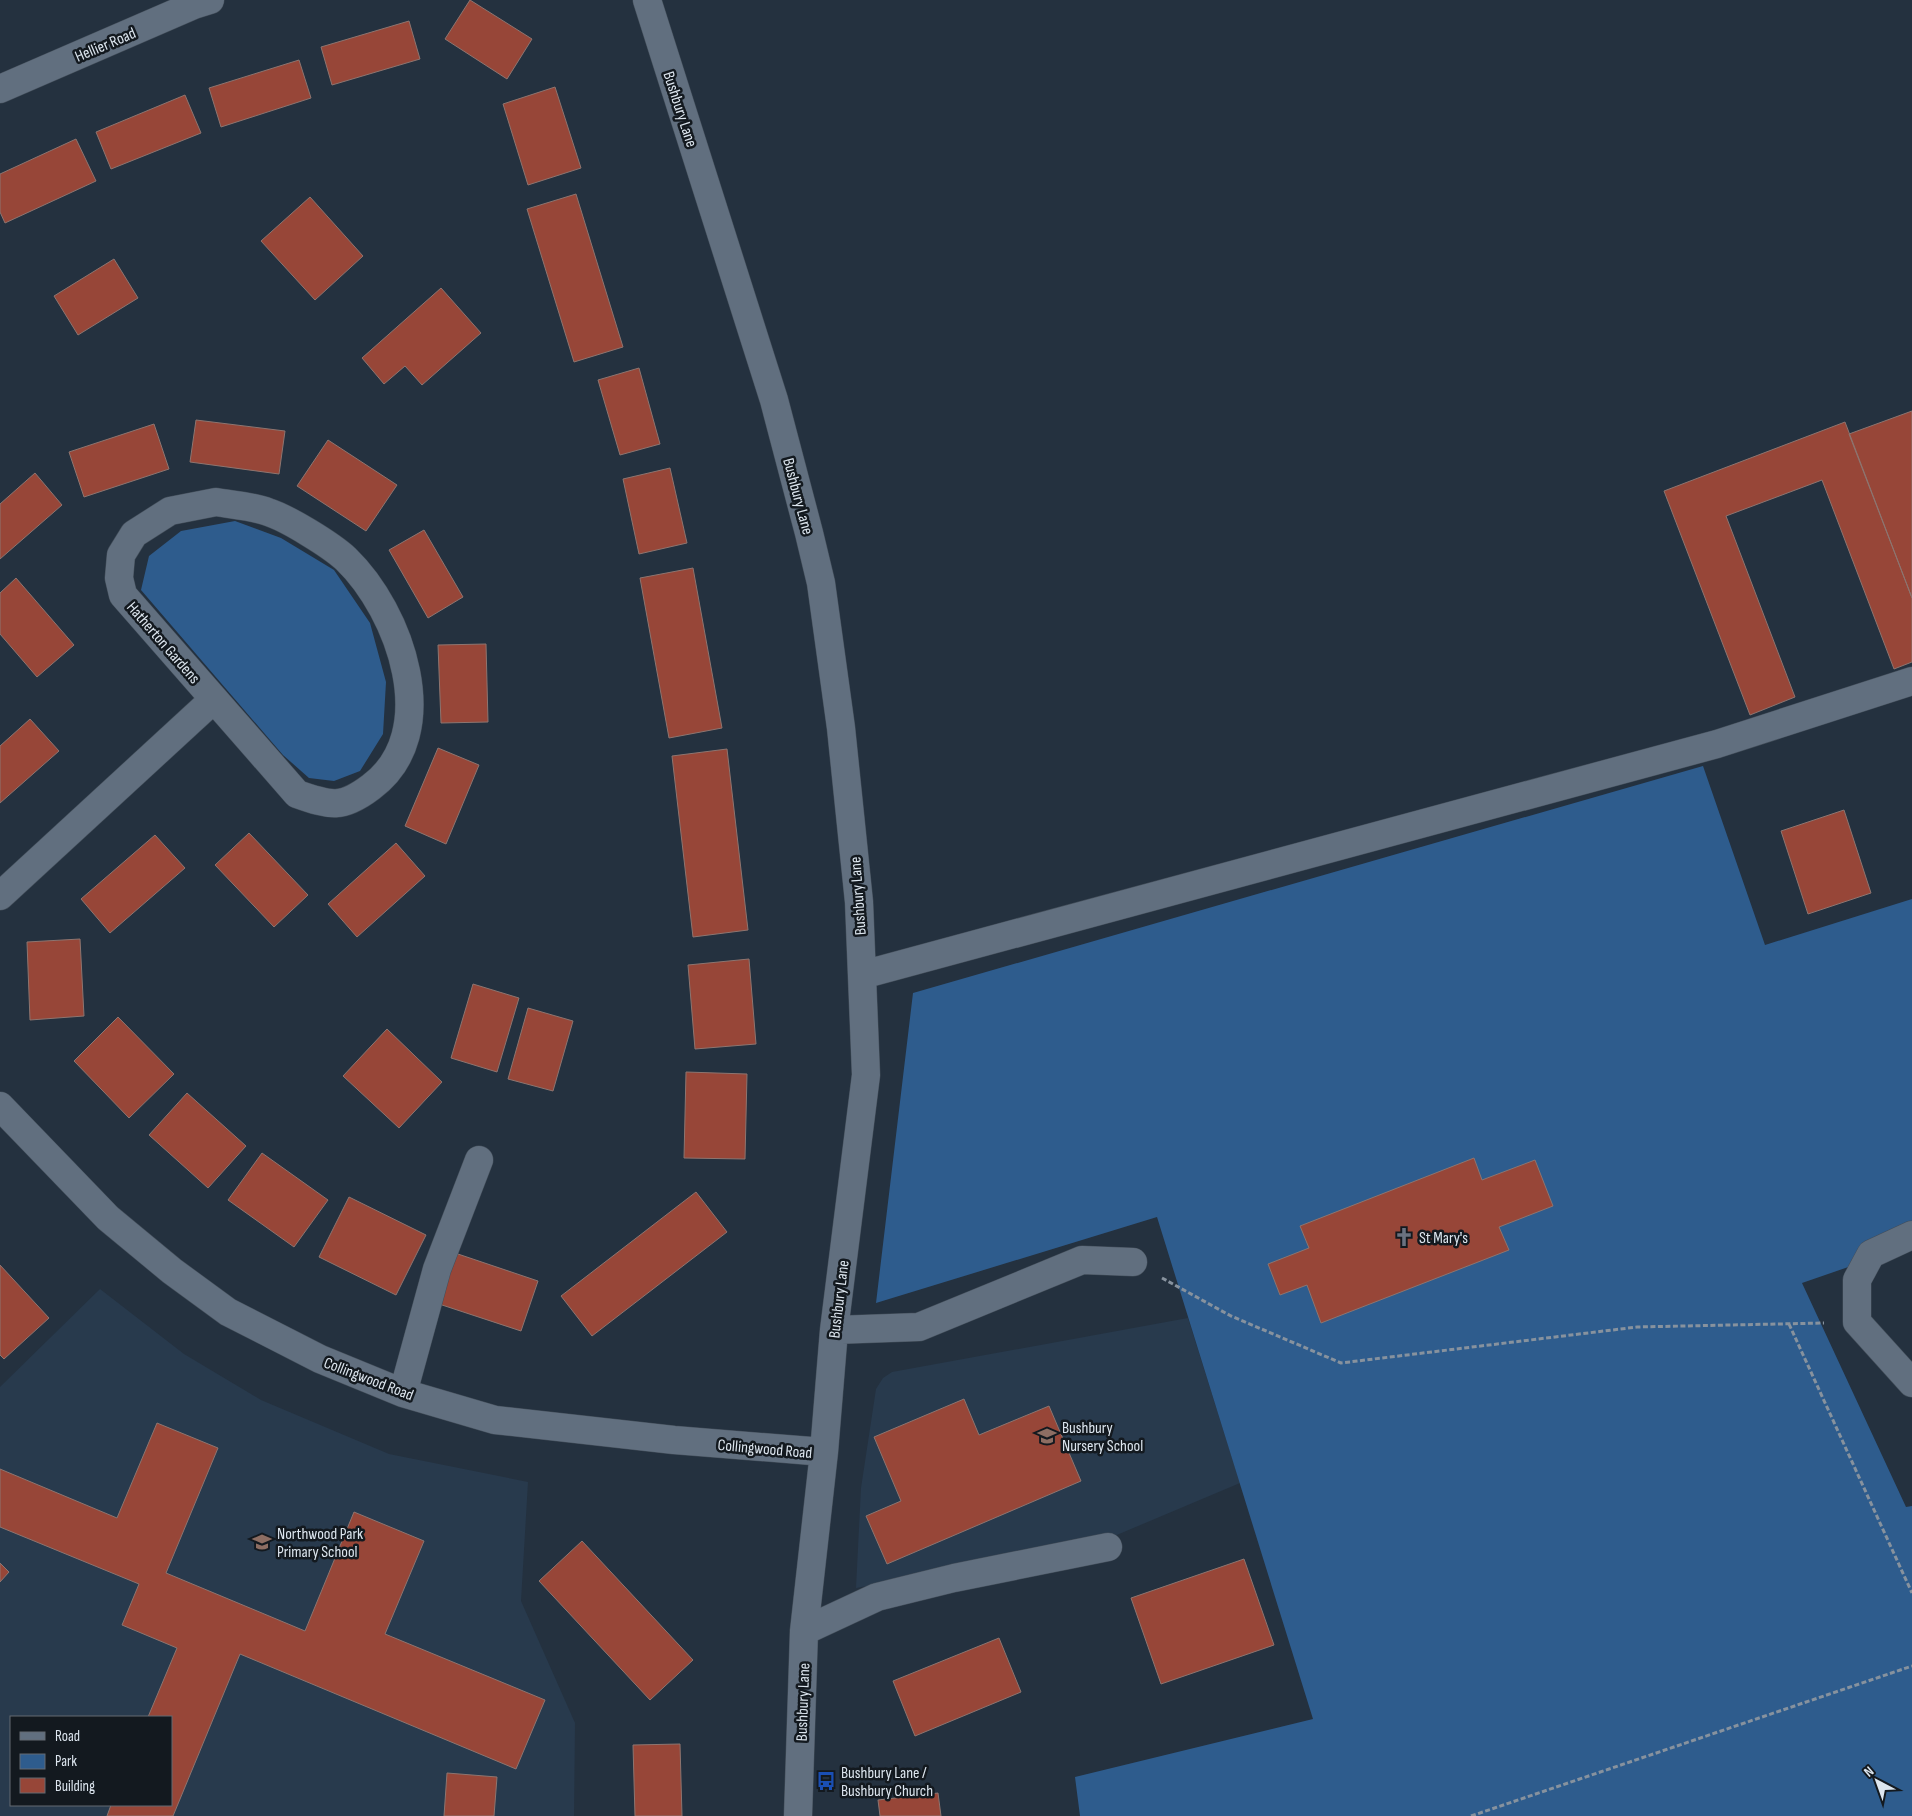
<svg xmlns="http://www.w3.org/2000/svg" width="1912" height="1816" font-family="'Sofia Sans Condensed',sans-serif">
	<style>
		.built { fill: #283a4d; fill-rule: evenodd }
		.green { fill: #2e5c8d }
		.building { fill: #974638; stroke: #8d7570 }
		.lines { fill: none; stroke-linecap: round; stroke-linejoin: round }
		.minor-casing { stroke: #434e5a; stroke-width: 29 }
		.path { stroke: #87929e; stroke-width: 3; stroke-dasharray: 5 2.5; stroke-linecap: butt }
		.minor { stroke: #616f7f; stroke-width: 28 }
		.labels { text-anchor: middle; stroke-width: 5; stroke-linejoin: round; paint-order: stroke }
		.street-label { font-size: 16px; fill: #dde6ef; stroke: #13191f }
		.poi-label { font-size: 16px; fill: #dde6ef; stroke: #13191f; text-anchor: start }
	</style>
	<rect width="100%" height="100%" fill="#24313f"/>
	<path class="built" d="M100,1289L184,1354L261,1400L389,1454L528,1482L521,1601L575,1723L574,1816H0V1387ZM11,1717H171V1805H11Z
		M1188,1318L1240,1483L1093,1545L856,1588L861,1488L876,1389L883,1378L892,1372Z"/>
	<path class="green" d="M235,521L281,538L334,570L370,623L386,682L383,734L360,771L334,781L309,778L283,755L141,590L149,556L181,531Z
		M1703,766L1765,945L1912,899V1245L1802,1283L1906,1507L1912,1506V1816H1080L1075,1777L1313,1719L1157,1217L876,1303L913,993Z"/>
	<path class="building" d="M470,0L532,39L507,79L445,39Z
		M409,21L420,59L332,85L321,47Z
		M299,60L311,98L221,127L209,88Z
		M555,87L581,168L528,185L503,104Z
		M185,95L201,133L111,169L96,132Z
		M76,139L96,181L5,223L0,212V174Z
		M576,194L623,347L574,362L527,209Z
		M310,197L363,256L315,300L261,241Z
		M114,259L138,298L78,335L54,296Z
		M441,288L481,333L422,385L405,366L384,384L362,358Z
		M639,368L660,444L620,455L598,380Z
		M1912,411V598L1849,434Z
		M196,420L285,431L279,474L190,462Z
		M1845,422L1912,598V662L1894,669L1822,480L1726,516L1795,697L1750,715L1664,491Z
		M154,424L169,469L84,497L69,452Z
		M328,440L397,485L366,531L297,486Z
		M670,468L687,543L639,554L623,479Z
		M35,473L62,505L0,559V504Z
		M424,530L463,597L428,618L389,550Z
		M693,568L722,728L669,738L640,578Z
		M16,578L74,645L37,677L0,634V593Z
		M486,644L488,722L441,723L438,645Z
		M30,719L59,751L0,803V746Z
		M438,748L479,765L446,844L405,826Z
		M727,749L748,930L693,937L672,756Z
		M1844,810L1871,893L1808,914L1781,831Z
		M249,833L308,895L274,927L215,865Z
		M155,835L185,868L110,933L81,899Z
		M396,843L425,876L357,937L328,904Z
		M80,939L84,1016L30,1020L27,942Z
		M749,959L756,1044L695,1049L688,965Z
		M473,984L519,998L497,1072L451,1058Z
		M528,1008L573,1021L553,1091L508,1079Z
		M118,1017L174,1074L129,1118L74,1061Z
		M387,1029L442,1082L399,1128L343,1076Z
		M686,1072L747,1074L745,1159L684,1158Z
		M187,1093L246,1146L208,1188L149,1135Z
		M262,1153L328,1200L294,1247L228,1200Z
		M1474,1158L1482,1180L1535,1160L1553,1206L1499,1227L1509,1250L1321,1323L1307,1285L1280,1295L1268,1264L1309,1248L1300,1226Z
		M696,1192L727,1232L592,1336L561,1296Z
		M349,1197L426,1235L396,1295L319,1257Z
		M452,1252L538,1281L521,1331L436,1303Z
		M0,1265L49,1318L4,1359L0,1355Z
		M964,1399L979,1435L1049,1406L1081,1481L887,1564L866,1516L901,1501L874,1437Z
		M157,1423L218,1448L166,1573L305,1631L354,1512L424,1541L385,1634L545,1700L516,1769L240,1654L173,1816H107L111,1805H171V1717H148L177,1648L122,1625L139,1584L0,1527V1469L117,1518Z
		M582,1541L693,1660L650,1700L539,1581Z
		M1244,1559L1274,1645L1161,1684L1131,1598Z
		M0,1563L9,1572L0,1582Z
		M999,1638L1021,1692L915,1736L893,1681Z
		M680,1744L682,1816H635L633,1745Z
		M447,1773L497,1777L494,1816H444Z
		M938,1793L941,1816H880L878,1800Z"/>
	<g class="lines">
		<g class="minor-casing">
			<path id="minor" d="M647,0L774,400L809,533L821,583L841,728L859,902L866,1075L834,1330L824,1452L804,1631L798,1816
				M0,89L194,5L210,0
				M216,502C233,505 252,506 268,512C287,518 331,545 346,559C400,611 444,733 371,787C342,809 331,806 297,794L123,595L119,578L121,555L134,534L170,511Z
				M0,896L214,699
				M862,975L1717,744L1912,681
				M0,1106L108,1218L172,1271L228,1312L320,1359L403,1393L495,1420L674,1440L824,1452
				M1912,1235L1871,1254L1857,1280V1322L1912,1383
				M834,1330L919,1327L1082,1260L1133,1262
				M403,1393L437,1269L479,1160
				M804,1631L877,1597L954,1578L1108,1547"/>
		</g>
		<path class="path" d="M1162,1278L1231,1316L1341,1363L1637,1327L1824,1323
			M1789,1324L1912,1593
			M1471,1816L1912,1666"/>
		<use href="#minor" class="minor"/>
	</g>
	<defs>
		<g id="church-bare" transform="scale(1.5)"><path d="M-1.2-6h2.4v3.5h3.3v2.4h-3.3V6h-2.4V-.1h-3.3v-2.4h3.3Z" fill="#6b7280" stroke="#13191f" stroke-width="2.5" paint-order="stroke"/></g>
		<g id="school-bare" transform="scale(1.5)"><path d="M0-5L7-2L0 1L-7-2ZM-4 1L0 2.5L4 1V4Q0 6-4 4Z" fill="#8d6e63" stroke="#13191f" stroke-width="2.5" paint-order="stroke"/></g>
		<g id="bus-bare" transform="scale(1.5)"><path d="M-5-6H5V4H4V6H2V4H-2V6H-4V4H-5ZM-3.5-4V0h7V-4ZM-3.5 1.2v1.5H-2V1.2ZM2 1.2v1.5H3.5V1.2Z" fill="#1a4fb4" stroke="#13191f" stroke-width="2.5" paint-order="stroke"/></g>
	</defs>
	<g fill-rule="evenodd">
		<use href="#church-bare" x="1404" y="1237"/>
		<use href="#school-bare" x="1047" y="1436"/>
		<use href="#school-bare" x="262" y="1542"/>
		<use href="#bus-bare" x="826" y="1781"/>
	</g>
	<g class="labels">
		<g class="street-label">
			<text transform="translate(105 44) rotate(-23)" y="6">Hellier Road</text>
			<text transform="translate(681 109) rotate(72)" y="6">Bushbury Lane</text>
			<text transform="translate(799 496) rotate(75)" y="6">Bushbury Lane</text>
			<text transform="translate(164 642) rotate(49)" y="6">Hatherton Gardens</text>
			<text transform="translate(857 896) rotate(-94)" y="6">Bushbury Lane</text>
			<text transform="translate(838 1299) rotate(-83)" y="6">Bushbury Lane</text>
			<text transform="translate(369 1378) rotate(21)" y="6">Collingwood Road</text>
			<text transform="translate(765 1448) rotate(5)" y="6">Collingwood Road</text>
			<text transform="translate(802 1702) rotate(-88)" y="6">Bushbury Lane</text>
		</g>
		<g class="poi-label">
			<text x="1419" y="1243">St Mary's</text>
			<text x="1062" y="1433">Bushbury<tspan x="1062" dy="18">Nursery School</tspan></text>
			<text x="277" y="1539">Northwood Park<tspan x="277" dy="18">Primary School</tspan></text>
			<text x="841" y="1778">Bushbury Lane /<tspan x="841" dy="18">Bushbury Church</tspan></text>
		</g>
	</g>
	<rect x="10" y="1716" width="162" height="90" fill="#13191f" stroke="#646b72"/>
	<rect x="20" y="1732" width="25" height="8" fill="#616f7f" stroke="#646b72"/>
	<text x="55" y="1741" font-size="15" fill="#dde6ef">Road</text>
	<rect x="20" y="1754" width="25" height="15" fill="#2e5c8d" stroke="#646b72"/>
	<text x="55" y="1766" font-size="15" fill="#dde6ef">Park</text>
	<rect x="20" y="1778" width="25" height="15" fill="#974638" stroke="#646b72"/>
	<text x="55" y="1791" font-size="15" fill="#dde6ef">Building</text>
	<g transform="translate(1877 1781) rotate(319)" stroke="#13191f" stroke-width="4" paint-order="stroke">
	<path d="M0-4L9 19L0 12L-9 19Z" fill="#dde6ef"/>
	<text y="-8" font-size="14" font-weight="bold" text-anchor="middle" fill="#dde6ef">N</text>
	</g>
</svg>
